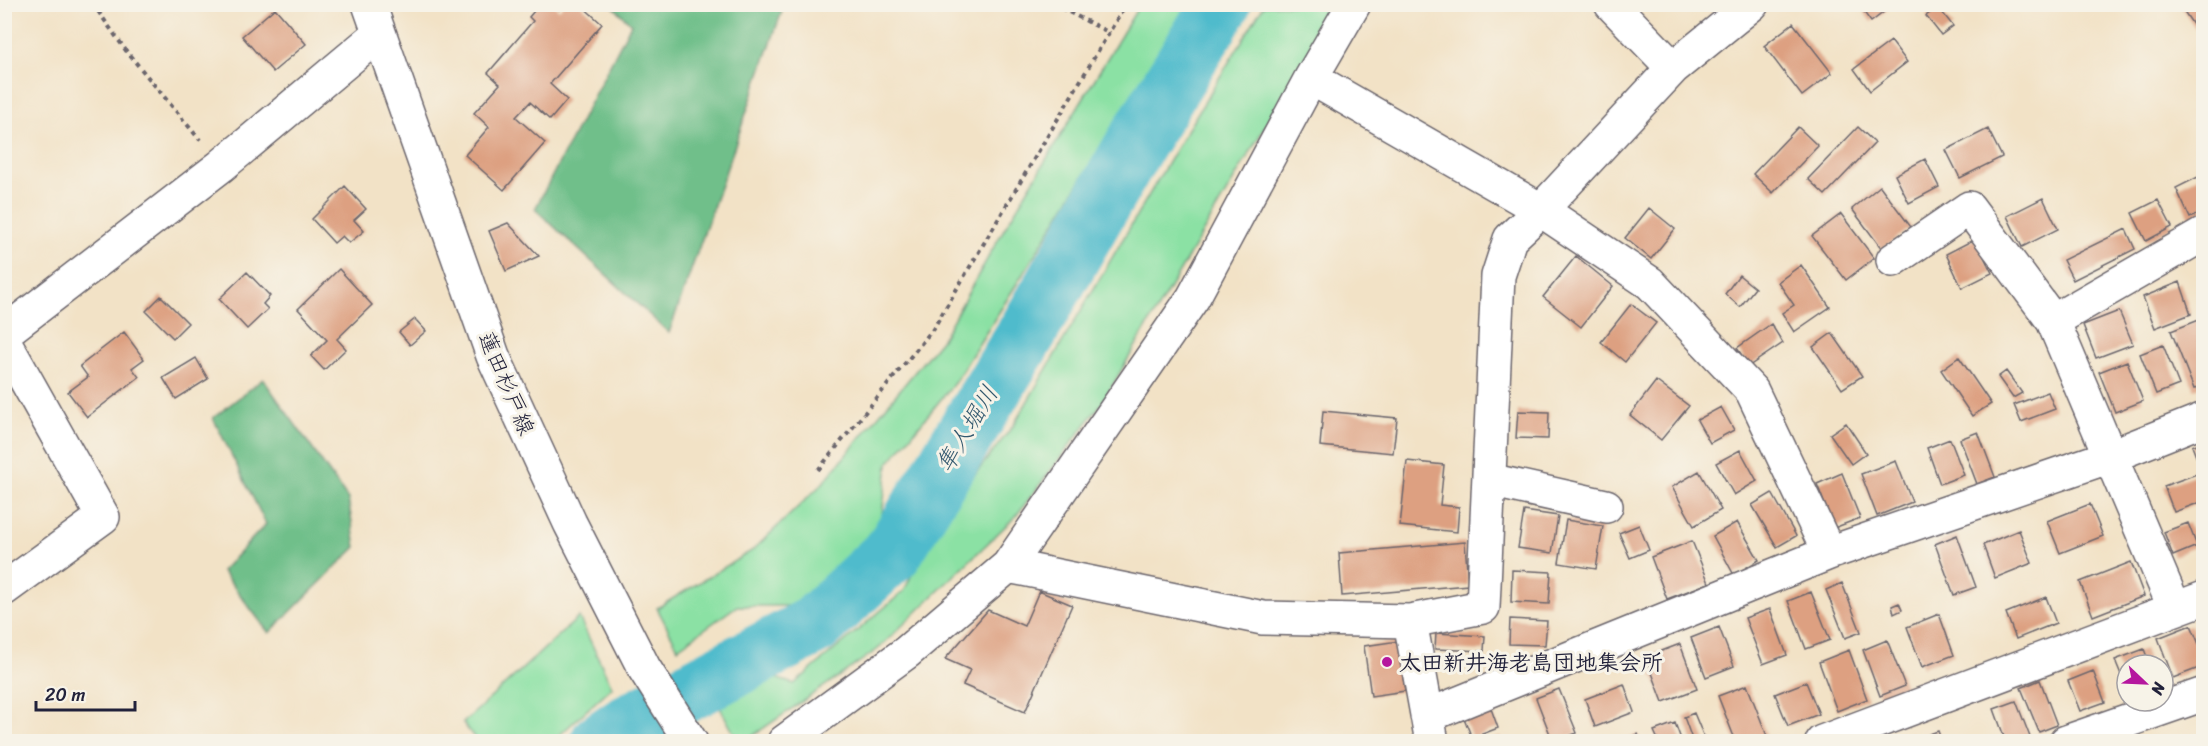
<svg xmlns="http://www.w3.org/2000/svg" width="2208" height="746" font-family="Sriracha,'Klee One',sans-serif">
	<style>
		.green { fill: #8be1a4; stroke: #568270; stroke-width: 1.5 }
		.forest { fill: #70bf8a; stroke: #497062; stroke-width: 1.5 }
		.lines { fill: none; stroke-linecap: round; stroke-linejoin: round }
		.river { stroke: #50bbcc; stroke-width: 60 }
		.building { fill: #dda081 }
		.minor-casing { stroke: #6b656c; stroke-width: 36 }
		.major-casing { stroke: #6b656c; stroke-width: 36 }
		.path { stroke: #6b656c; stroke-width: 4; stroke-dasharray: 4.5 4.5; stroke-linecap: butt }
		.minor { stroke: #fff; stroke-width: 33 }
		.major { stroke: #fff; stroke-width: 33 }
		.poi-dot { fill: #b5179e; stroke: #f7f3e8; stroke-width: 2 }
		.labels { text-anchor: middle; stroke-width: 6; stroke-linejoin: round; paint-order: stroke }
		.street-label { font-size: 22px; fill: #22223b; stroke: #f7f3e8 }
		.poi-label { font-size: 22px; font-weight: bold; fill: #22223b; stroke: #f7f3e8; text-anchor: start }
		.water-label { font-size: 24px; font-style: italic; fill: #32586e; stroke: #f7f3e8 }
	</style>
	<rect width="100%" height="100%" fill="#f7f3e8"/>
	<filter id="ink" filterUnits="userSpaceOnUse"><feTurbulence type="fractalNoise" baseFrequency=".0167" numOctaves="2"/><feDisplacementMap in="SourceGraphic" scale="12" xChannelSelector="R" yChannelSelector="G"/><feConvolveMatrix kernelMatrix="1 2 1 2 8 2 1 2 1" color-interpolation-filters="sRGB"/></filter>
	<filter id="wash" filterUnits="userSpaceOnUse"><feTurbulence type="fractalNoise" baseFrequency=".008" numOctaves="4" result="noise"/><feDisplacementMap in="SourceGraphic" scale="24" xChannelSelector="R" yChannelSelector="G"/><feGaussianBlur stdDeviation="1.35" result="paint"/><feColorMatrix in="noise" values="0 0 0 0 0 0 0 0 0 0 0 0 0 0 0 0 0 1.4 0 .05"/><feComposite in="paint" operator="in"/></filter>
	<g filter="url(#wash)">
		<rect width="100%" height="100%" fill="#f2e2c6"/>
		<path class="green" d="M1140,4L1188,5L1033,258L955,382L888,464L881,524L845,585L805,606H737L678,648L657,608L753,550L822,484L942,339L1003,231Z
			M1264,5H1337L1102,403L1016,516L877,650L745,741H738L717,702L760,673L794,684L904,591L935,525L1013,426L1183,137Z
			M579,617L612,687L553,741H477L463,723Z"/>
		<path class="forest" d="M772,4L782,11L669,333L535,209L631,24L612,5Z
			M263,379L348,499L356,547L269,633L222,571L266,524L213,418Z"/>
		<g class="lines">
			<path class="river" d="M600,742L625,725L815,625L893,552L1028,331L1133,148L1221,4"/>
		</g>
		<g id="blocks">
			<path class="building" d="M540,4H553L559,10L564,4H580L602,24L550,84L567,100L550,120L530,102L516,117L545,143L504,190L465,155L489,127L474,113L500,84L488,73L533,21L529,17Z
				M1858,4H1886L1889,8L1871,22Z
				M2179,4H2200L2204,9V29L2198,32Z
				M1938,7L1953,26L1941,35L1926,16Z
				M275,8L306,44L273,72L242,36Z
				M1793,23L1832,73L1802,96L1764,46Z
				M1891,41L1907,62L1870,91L1854,69Z
				M1798,127L1818,146L1773,193L1753,174Z
				M1858,127L1875,143L1825,195L1808,179Z
				M1988,129L2002,157L1960,178L1946,150Z
				M1925,159L1939,187L1909,203L1895,175Z
				M2200,176L2204,183V211L2190,218L2176,188Z
				M345,186L366,209L354,220L364,231L349,243L342,236L334,243L312,219Z
				M1880,186L1911,227L1882,249L1852,209Z
				M2043,198L2058,229L2022,247L2007,216Z
				M2158,200L2172,227L2146,241L2132,213Z
				M1649,208L1675,229L1651,259L1625,238Z
				M1841,214L1874,258L1846,280L1812,236Z
				M508,223L539,256L506,271L489,231Z
				M2126,229L2135,249L2073,280L2063,260Z
				M1975,239L1992,273L1962,288L1946,254Z
				M1576,256L1613,286L1581,327L1543,297Z
				M1801,265L1830,307L1794,332L1782,313L1794,305L1778,282Z
				M339,269L372,305L337,339L346,349L324,370L311,356L327,340L298,309Z
				M247,272L270,296L263,304L268,309L247,329L219,299Z
				M1739,275L1755,288L1740,307L1725,294Z
				M2180,282L2191,314L2155,328L2143,297Z
				M161,296L188,323L173,338L146,311Z
				M1631,304L1656,323L1625,362L1601,342Z
				M2119,311L2133,344L2096,358L2083,325Z
				M2204,318V355H2201L2204,361V386L2194,389L2171,331Z
				M415,319L426,331L410,345L399,332Z
				M1771,324L1783,343L1749,366L1737,348Z
				M124,332L144,359L132,368L139,377L87,417L68,392L88,377L80,366Z
				M1832,333L1862,376L1842,389L1813,347Z
				M2163,345L2179,385L2156,394L2140,354Z
				M1959,357L1991,404L1972,416L1941,370Z
				M196,358L208,379L176,399L163,378Z
				M2127,361L2143,401L2115,412L2099,372Z
				M2006,371L2022,393L2013,398L1998,377Z
				M1656,381L1689,406L1661,440L1630,415Z
				M2048,392L2055,409L2021,422L2014,405Z
				M1721,407L1734,430L1710,443L1697,420Z
				M1323,411L1397,418L1393,453L1320,446Z
				M1518,411L1549,412L1548,439L1516,438Z
				M1846,423L1866,453L1851,464L1830,434Z
				M1978,432L1995,477L1977,484L1960,439Z
				M1950,439L1964,475L1940,484L1927,448Z
				M2204,441V501L2174,512L2164,486L2202,472L2192,446Z
				M1740,450L1757,481L1734,495L1716,463Z
				M1407,461L1444,465L1440,505L1459,507L1457,532L1400,526Z
				M1896,461L1912,502L1877,516L1861,474Z
				M1699,471L1721,510L1694,526L1672,487Z
				M1842,473L1860,518L1834,528L1817,484Z
				M1772,493L1796,536L1777,547L1752,505Z
				M2090,504L2103,536L2060,553L2047,521Z
				M1524,511L1558,516L1552,553L1518,548Z
				M1566,520L1603,526L1596,569L1559,563Z
				M1737,522L1759,560L1734,575L1713,536Z
				M2188,523L2197,546L2173,556L2164,532Z
				M1639,525L1649,550L1630,558L1619,533Z
				M2019,530L2032,563L1995,578L1983,545Z
				M1957,535L1976,587L1954,595L1935,544Z
				M1692,541L1709,583L1667,599L1651,557Z
				M1465,542L1468,585L1342,596L1339,553Z
				M2131,562L2144,596L2093,616L2080,582Z
				M1512,570L1551,572L1549,604L1511,602Z
				M1842,583L1861,632L1845,638L1826,590Z
				M1039,591L1072,605L1025,712L963,685L970,670L945,659L988,610L1024,626Z
				M1811,592L1830,640L1806,649L1788,601Z
				M2046,597L2056,623L2016,639L2006,613Z
				M1899,603L1902,610L1894,614L1892,606Z
				M1770,609L1787,655L1763,664L1745,618Z
				M1939,614L1954,655L1922,667L1907,627Z
				M1510,619L1547,621L1545,645L1509,644Z
				M2191,625L2204,656V666L2173,678L2158,638Z
				M1719,627L1734,666L1706,677L1691,638Z
				M1436,633L1485,636L1484,651L1435,649Z
				M1887,640L1905,686L1880,696L1863,650Z
				M1398,641L1405,691L1371,696L1364,646Z
				M1680,644L1697,689L1663,702L1646,657Z
				M2144,649L2150,665H2127V689L2115,660Z
				M1849,650L1867,699L1837,711L1819,662Z
				M2093,671L2105,702L2080,711L2068,681Z
				M2040,680L2057,725L2039,732L2021,688Z
				M1806,682L1819,714L1788,726L1775,694Z
				M1624,684L1634,712L1595,727L1585,699Z
				M1747,685L1767,736L1753,742H1736L1718,696Z
				M1559,689L1577,733L1553,742L1536,698Z
				M2016,701L2030,737L2019,742H2006L1994,709Z
				M1489,703L1498,728L1472,738L1462,713Z
				M1694,713L1706,742H1693L1684,717Z
				M1675,723L1682,742H1659L1654,731Z
				M1938,731L1942,742H1910V741Z
				M1638,734L1641,742H1618L1617,741Z
				M1500,736L1503,742H1486V741Z"/>
		</g>
	</g>
	<g filter="url(#ink)">
		<use href="#blocks" fill-opacity="0" stroke="#6b656c" stroke-width="1.5"/>
		<g class="lines">
			<g class="minor-casing">
				<path id="minor" d="M1611,4L1673,68
					M1311,78L1541,210L1650,283L1752,391L1829,553
					M1893,260L1969,208L2053,321
					M4,333L221,166L379,34
					M4,341L103,517L4,589
					M1489,480L1606,506
					M1008,566L1263,618L1410,621L1432,742
					M2175,609L2053,321L2204,234
					M1410,621L1483,607L1498,276L1510,239L1541,210L1673,68L1752,4
					M1427,716L1829,553L2111,456L2204,419
					M784,742L907,652L1008,566L1193,298L1311,78L1354,4
					M1822,742L2204,598
					M2066,742L2204,694"/>
			</g>
			<g class="major-casing">
				<path id="major" d="M369,4L493,356L570,523L644,668L691,742"/>
			</g>
			<path class="path" d="M93,4L127,52L200,140
				M1053,4L1110,33
				M818,470L933,329L1126,4"/>
			<use href="#minor" class="minor"/>
			<use href="#major" class="major"/>
		</g>
	</g>
	<circle class="poi-dot" cx="1387" cy="662" r="6"/>
	<g class="labels">
		<g class="street-label">
			<text transform="translate(507 383) rotate(67)" y="8">蓮田杉戸線</text>
		</g>
		<g class="poi-label">
			<text x="1399" y="670">太田新井海老島団地集会所</text>
		</g>
		<g class="water-label">
			<text transform="translate(967 429) rotate(-59)" y="8">隼人堀川</text>
		</g>
	</g>
	<rect width="2208" height="746" fill="none" stroke="#f7f3e8" stroke-width="24"/>
	<g transform="translate(2145 683) rotate(113)"><circle r="28" fill="#f7f3e8" stroke="#a29fa3" stroke-width="1.5"/>
	<path d="M0-4.5L10 22L0 15L-10 22Z" fill="#b5179e"/>
	<text y="-9" font-size="16" font-weight="bold" text-anchor="middle" fill="#22223b">N</text>
	</g>
	<path d="M36 701v9h99v-9" fill="none" stroke="#22223b" stroke-width="3"/>
	<text x="45" y="701" font-size="18" fill="#22223b" stroke="#f7f3e8" stroke-width="4.5" paint-order="stroke">20 m</text>
</svg>
